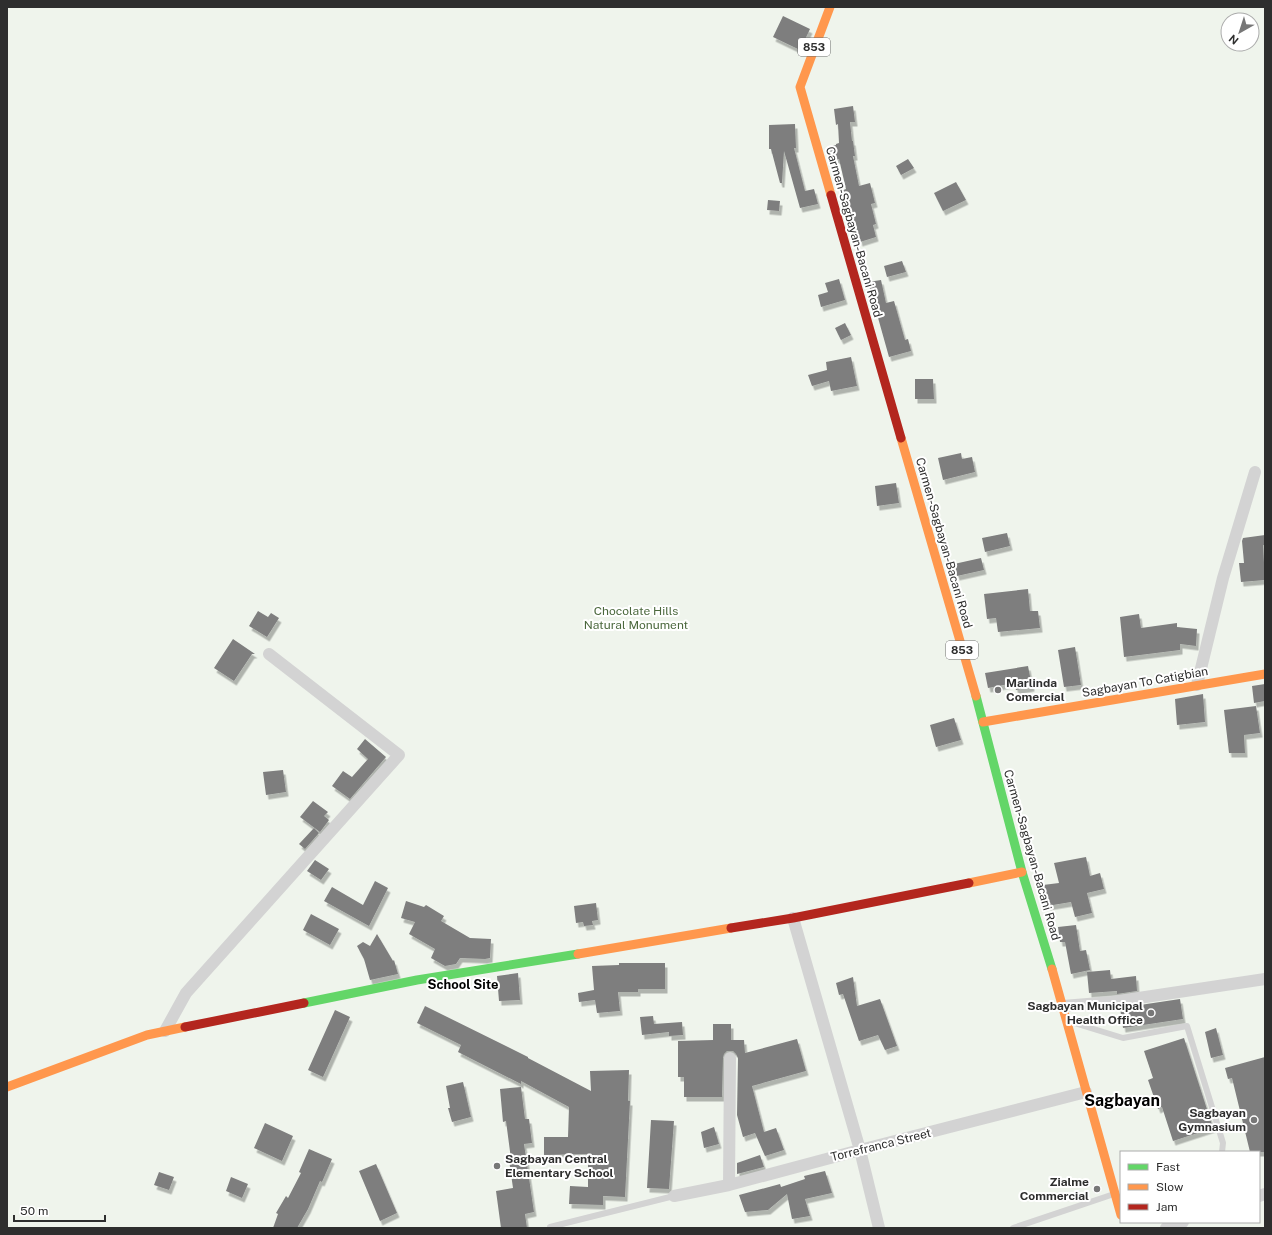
<svg xmlns="http://www.w3.org/2000/svg" width="1272" height="1235" font-family="'Public Sans',sans-serif">
	<style>
		.green { fill: #eff4ec; fill-rule: evenodd }
		.building { fill: #7e7e7e; filter: url(#shadow) }
		.lines { fill: none; stroke-linecap: round; stroke-linejoin: round }
		.lane { stroke: #d3d3d3; stroke-width: 6 }
		.street { stroke: #d3d3d3; stroke-width: 12 }
		.fast { stroke: #63d668; stroke-width: 9 }
		.slow { stroke: #ff974d; stroke-width: 9 }
		.jam { stroke: #b3261e; stroke-width: 9 }
		.poi-dot { fill: #777; stroke: #fff; stroke-width: 1.5 }
		.labels { text-anchor: middle; stroke-width: 4; stroke-linejoin: round; paint-order: stroke }
		.shield { fill: #fff; stroke: #6d6d6d; stroke-width: 1 }
		.shield-label { font-size: 11px; font-weight: bold; fill: #2e2e2e }
		.street-label { font-size: 12px; fill: #2e2e2e; stroke: #fff }
		.park-label { font-size: 12px; fill: #4b683d; stroke: #fff }
		.poi-label { font-size: 12px; font-weight: bold; fill: #2e2e2e; stroke: #fff; text-anchor: end }
		.neighbourhood-label { font-size: 13px; font-weight: bold; fill: #000; stroke: #fff }
		.district-label { font-size: 16px; font-weight: bold; fill: #000; stroke: #fff }
	</style>
	<defs>
		<filter id="shadow"><feDropShadow dx="2.5" dy="4.5" stdDeviation="0" flood-color="#0004"/></filter>
	</defs>
	<rect width="100%" height="100%" fill="#fff"/>
	<path class="green" d="M7,7H1265V1228H7ZM1228,20H1252V44H1228ZM1121,1152H1259V1222H1121Z"/>
	<path class="building" d="M783,16L810,29L800,50L773,37Z
		M853,106L855,122H850L852,141H853L855,156H853L859,186L870,183L875,203L871,204L876,224L873,225L876,237L860,242L857,229L852,231L841,191L846,189L839,159H832L828,147L836,145V144L839,143L838,124L836,125L834,109Z
		M795,124L796,148H794L805,191L814,189L818,204L800,208L784,151L782,183H780L771,149H769V125Z
		M908,159L914,168L901,175L896,166Z
		M956,182L966,200L943,211L934,193Z
		M768,200L780,201L779,211L767,210Z
		M902,261L906,272L887,277L884,266Z
		M839,279L845,300L821,307L818,295L828,292L825,283Z
		M881,280L886,303L894,301L905,340L908,339L911,351L889,357L868,282Z
		M845,323L851,335L841,340L835,328Z
		M851,357L857,386L831,391L829,381L812,386L808,375L827,370L826,362Z
		M915,379H933L934,399H915Z
		M961,453L962,459L972,457L975,472L943,480L938,458Z
		M896,483L899,503L877,506L875,486Z
		M1007,533L1010,546L985,552L982,538Z
		M1265,535V545H1263L1265,580L1241,582L1239,563H1244L1242,541L1243,538Z
		M981,558L984,570L957,576L954,564Z
		M1028,589L1030,611H1038L1040,628L998,632L996,618L987,619L984,594Z
		M258,611L268,617L271,613L279,618L267,637L249,626Z
		M1139,614L1141,628L1177,623V627L1197,629L1196,646L1180,644V650L1124,657L1120,617Z
		M233,639L255,654H252L234,681L214,668Z
		M1075,647L1081,685L1064,687L1058,650Z
		M1028,666L1032,687L1016,690L1014,683L988,688L985,673Z
		M1265,684V701L1254,703L1252,686Z
		M1203,694L1205,722L1177,725L1175,699Z
		M1256,706L1260,733L1244,735L1245,753H1229L1224,710Z
		M954,718L961,740L936,747L930,725Z
		M365,739L386,757L350,799L332,786L343,771L352,777L368,759L357,749Z
		M283,770L286,792L266,795L263,772Z
		M313,801L328,812L324,816L329,820L320,832L300,817Z
		M314,828L319,833L305,849L299,844Z
		M1086,857L1090,876L1100,873L1104,889L1087,893L1092,913L1075,917L1071,902L1047,906L1043,885L1059,883L1054,863Z
		M315,860L329,869L321,880L307,871Z
		M375,881L388,888L369,926L324,901L332,887L363,905Z
		M406,901L424,907L426,905L444,916L441,921L470,938L491,939L490,958L485,959L460,958L456,964L445,966L431,958L435,949L409,934L415,922L401,918Z
		M596,903L598,920L592,921L593,925L584,926L583,922L576,923L574,906Z
		M311,914L339,929L330,945L303,930Z
		M1076,925L1080,951L1086,950L1090,970L1071,974L1065,942H1060L1058,927Z
		M377,934L393,961L394,960L398,974L370,980L364,959L357,946L363,942L370,946Z
		M619,963H665V989H638V992H618L620,1011L597,1013L595,1000L579,1002L578,993L594,990L592,966L619,965Z
		M1110,970L1111,979L1136,976L1137,991L1117,994V991L1089,993L1087,972Z
		M518,973L520,1000L499,1001L497,976Z
		M853,977L857,1006L880,999L897,1046L885,1050L878,1035L859,1041L843,994L839,995L836,983Z
		M1180,999L1183,1019L1123,1028L1120,1008Z
		M425,1006L528,1057V1058L591,1091L590,1071L629,1070L628,1101H630L625,1197L603,1196V1205L569,1204L570,1186L588,1187V1154L544,1155V1137H568L569,1107L521,1081V1084L458,1052L461,1045L417,1023Z
		M335,1010L350,1017L323,1077L308,1070Z
		M653,1016L654,1024L682,1022L683,1035L669,1036V1032L642,1035L640,1017Z
		M713,1024H731V1040H744L745,1053L797,1039L806,1071L752,1086L764,1132L776,1128L784,1150L765,1156L755,1133L743,1137L737,1115L738,1058L736,1054L733,1051H727L724,1054L723,1058L722,1097H684V1077H678V1041L713,1040Z
		M1216,1028L1223,1055L1211,1058L1205,1032Z
		M1184,1038L1213,1128L1173,1141L1162,1107L1158,1109L1148,1080L1153,1078L1144,1051Z
		M1265,1057V1152H1250L1232,1078L1228,1079L1225,1068Z
		M463,1082L471,1117L452,1122L448,1108H450L446,1086Z
		M521,1087L525,1119H529L532,1143L524,1144L534,1212L525,1214L527,1228H501L496,1191L513,1188L509,1160L511,1159L506,1121L503,1122L500,1089Z
		M651,1120L674,1121L669,1189L647,1188Z
		M265,1123L293,1136L282,1161L254,1148Z
		M714,1127L719,1144L704,1148L701,1132Z
		M309,1149L332,1159L322,1182L320,1181L308,1209L297,1228H273L278,1214L276,1213L286,1196L288,1198L301,1173L299,1172Z
		M760,1155L764,1167L737,1174V1163Z
		M376,1164L397,1213L380,1221L359,1171Z
		M825,1171L832,1193L805,1199L810,1216L792,1219L787,1194L768,1210L745,1212L739,1195L780,1184L781,1187L805,1179L804,1176Z
		M159,1172L174,1177L169,1190L154,1185Z
		M231,1177L248,1184L242,1198L226,1191Z"/>
	<g class="lines">
		<path class="lane" d="M1071,1022L1123,1038L1187,1026L1223,1143L1222,1152
			M550,1227L674,1196
			M1013,1228L1114,1194"/>
		<path class="street" d="M1197,685L1223,578L1255,472
			M793,918L860,1150L879,1228
			M1063,1006L1112,1002L1265,979
			M165,1031L186,993L399,755L269,654
			M729,1185L730,1058
			M674,1196L729,1185L860,1150L1086,1092
			M1259,1196L1265,1194
			M1166,1228L1183,1222"/>
		<path class="fast" d="M976,696L1022,872L1052,969
			M304,1003L417,980L578,954"/>
		<path class="slow" d="M830,7L800,87L831,195
			M901,438L976,696
			M983,722L1265,674
			M969,883L1022,872
			M578,954L731,928
			M1052,969L1121,1215
			M7,1087L147,1035L185,1027"/>
		<path class="jam" d="M831,195L901,438
			M731,928L793,918L969,883
			M185,1027L304,1003"/>
	</g>
	<g class="poi-dot">
		<circle cx="998" cy="690" r="4"/>
		<circle cx="1151" cy="1013" r="4"/>
		<circle cx="1254" cy="1120" r="4"/>
		<circle cx="497" cy="1166" r="4"/>
		<circle cx="1097" cy="1189" r="4"/>
	</g>
	<g class="labels">
		<g class="shield">
			<rect x="798" y="38" width="32" height="18" rx="3"/>
			<rect x="946" y="641" width="32" height="18" rx="3"/>
		</g>
		<g class="shield-label">
			<text x="814" y="51">853</text>
			<text x="962" y="654">853</text>
		</g>
		<g class="street-label">
			<text transform="translate(854 232) rotate(74)" y="4">Carmen-Sagbayan-Bacani Road</text>
			<text transform="translate(944 543) rotate(74)" y="4">Carmen-Sagbayan-Bacani Road</text>
			<text transform="translate(1145 682) rotate(-10)" y="4">Sagbayan To Catigbian</text>
			<text transform="translate(1032 855) rotate(74)" y="4">Carmen-Sagbayan-Bacani Road</text>
			<text transform="translate(881 1145) rotate(-14)" y="4">Torrefranca Street</text>
		</g>
		<g class="park-label">
			<text x="636" y="615">Chocolate Hills<tspan x="636" dy="14">Natural Monument</tspan></text>
		</g>
		<g class="poi-label">
			<text x="1006" y="687" text-anchor="start">Marlinda<tspan x="1006" dy="14">Comercial</tspan></text>
			<text x="1143" y="1010">Sagbayan Municipal<tspan x="1143" dy="14">Health Office</tspan></text>
			<text x="1246" y="1117">Sagbayan<tspan x="1246" dy="14">Gymnasium</tspan></text>
			<text x="505" y="1163" text-anchor="start">Sagbayan Central<tspan x="505" dy="14">Elementary School</tspan></text>
			<text x="1089" y="1186">Zialme<tspan x="1089" dy="14">Commercial</tspan></text>
		</g>
		<g class="neighbourhood-label">
			<text x="463" y="989">School Site</text>
		</g>
		<g class="district-label">
			<text x="1122" y="1106">Sagbayan</text>
		</g>
	</g>
	<rect width="1272" height="1235" fill="none" stroke="#2e2e2e" stroke-width="16"/>
	<rect x="1120" y="1151" width="140" height="72" fill="#ffffff" stroke="#ababab"/>
	<rect x="1128" y="1164" width="20" height="6" fill="#63d668" stroke="#ababab"/>
	<text x="1156" y="1171" font-size="12" fill="#2e2e2e">Fast</text>
	<rect x="1128" y="1184" width="20" height="6" fill="#ff974d" stroke="#ababab"/>
	<text x="1156" y="1191" font-size="12" fill="#2e2e2e">Slow</text>
	<rect x="1128" y="1204" width="20" height="6" fill="#b3261e" stroke="#ababab"/>
	<text x="1156" y="1211" font-size="12" fill="#2e2e2e">Jam</text>
	<g transform="translate(1240 32) rotate(219)"><circle r="19" fill="#ffffff" stroke="#ababab"/>
	<path d="M0-3L7 15L0 10L-7 15Z" fill="#777777"/>
	<text y="-6" font-size="11" font-weight="bold" text-anchor="middle" fill="#2e2e2e">N</text>
	</g>
	<path d="M14 1215v6h91v-6" fill="none" stroke="#2e2e2e" stroke-width="2"/>
	<text x="20" y="1215" font-size="12" fill="#2e2e2e" stroke="#ffffff" stroke-width="3" paint-order="stroke">50 m</text>
</svg>
